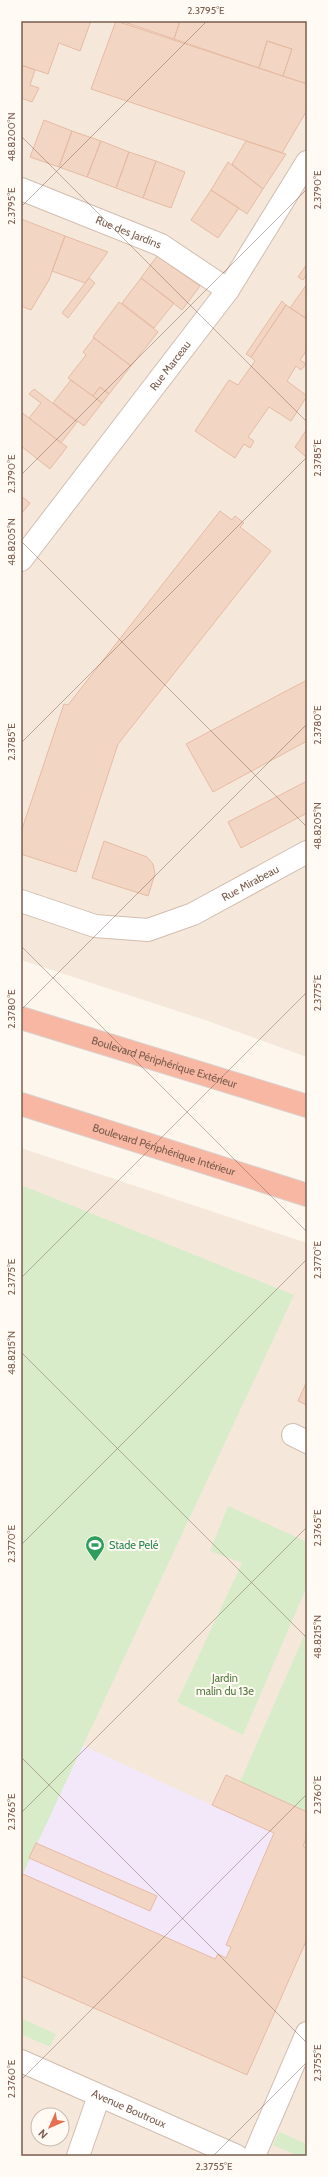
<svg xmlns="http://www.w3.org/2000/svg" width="328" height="2177" font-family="Cabin,sans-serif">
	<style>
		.residential { fill: #f5e8da; fill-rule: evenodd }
		.education { fill: #f3e8fa }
		.green { fill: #d8ecc9 }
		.building { fill: #f3d5c3; stroke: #e6bba3 }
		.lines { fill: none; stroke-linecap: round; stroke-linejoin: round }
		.minor-casing { stroke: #d1beb0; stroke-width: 24 }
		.highway-casing { stroke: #dad1cd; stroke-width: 24 }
		.minor { stroke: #fff; stroke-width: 22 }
		.highway { stroke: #f7b7a3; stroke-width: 22 }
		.ticks { fill: none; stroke: #7a5c4d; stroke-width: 1; stroke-opacity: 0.45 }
		.labels { text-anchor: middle; stroke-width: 4; stroke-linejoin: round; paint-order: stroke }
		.street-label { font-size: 11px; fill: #7a5c4d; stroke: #fffaf3 }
		.leisure-label { font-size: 11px; fill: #27864d; stroke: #fffaf3; text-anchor: start }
		.park-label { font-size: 11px; fill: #537a41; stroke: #fffaf3 }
		.neatline { fill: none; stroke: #7a5c4d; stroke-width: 1.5 }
		.ticks-label { font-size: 10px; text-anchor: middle; fill: #7a5c4d }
	</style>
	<rect width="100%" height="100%" fill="#fdf6ec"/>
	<path class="residential" d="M21,21H307V1057L208,1021L21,960Z
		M21,1148L307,1243V2156H21ZM38,2115H62V2139H38Z"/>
	<path class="education" d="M82,1745L211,1805L226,1775L307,1812V1837L303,1846L307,1848V1939L247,2075L21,1976V1878Z"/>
	<path class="green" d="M21,1185L294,1295L21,1878Z
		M228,1506L307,1542V1586L243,1735L177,1702L242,1563L210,1551Z
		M307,1629V1812L240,1782Z
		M21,2018L56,2034L50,2047L21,2034Z
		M279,2132L307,2144V2156H299L273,2145Z"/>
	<path class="building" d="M21,21H91L80,51L59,43L48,74L21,65Z
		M116,21L307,84V110L282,153L91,89Z
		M121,21H180L174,39Z
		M180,21H307V84L283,76L292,49L267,41L259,68L174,39Z
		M267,41L292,49L283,76L259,68Z
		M21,65L35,70L30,85L39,88L32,102L21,98Z
		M44,120L72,131L59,167L30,157Z
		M72,131L101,141L87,177L59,167Z
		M101,141L129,152L116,188L87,177Z
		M246,141L286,154L263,189L232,164Z
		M129,152L156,161L143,198L116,188Z
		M156,161L185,172L171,208L143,198Z
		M228,162L263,189L247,214L211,190Z
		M211,190L239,208L218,238L191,220Z
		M21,219L65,236L49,280L31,310L21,306Z
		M65,236L108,252L85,283L52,271Z
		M157,256L200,286L182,310L141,278Z
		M307,264V274L303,280L298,277Z
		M89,278L95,283L68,318L62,313Z
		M141,278L174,303L154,328L122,303Z
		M307,284V319L290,308Z
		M282,301L286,305L251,357L246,354Z
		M119,302L158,332L131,366L93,337Z
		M286,305L307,319V350L300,360L306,364L301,370L296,366L287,381L307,396L291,421L269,407L248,437L254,441L250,448L244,444L235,458L195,431L229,380L238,385L255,361L251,357Z
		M94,338L131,366L109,394L100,387L93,396L68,378L86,355L83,352Z
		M71,380L102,403L84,426L53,403Z
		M100,387L109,394L102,403L93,396Z
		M34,389L77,422L61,443L29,418L41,403L29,394Z
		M21,412L67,447L50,469L21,446Z
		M307,429V458L295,447Z
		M21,496L30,503L21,514Z
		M220,511L232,520L235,516L244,523L240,527L271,551L118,744L76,872L21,854V832L64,704L68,705Z
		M307,680V741L213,792L186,744Z
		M307,781V813L241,848L228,822Z
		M104,841L147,857L153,864L155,874L148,896L92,878Z
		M307,1381V1405L298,1401Z
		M226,1775L307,1812V1837L303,1846L307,1848V1939L247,2075L21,1976V1878L23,1874L215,1959L218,1954L226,1958L231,1947L226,1945L274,1833L212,1805Z
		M36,1843L157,1896L150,1911L29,1858Z"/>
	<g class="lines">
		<g class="minor-casing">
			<g id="minor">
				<path id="s1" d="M21,189L161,245L228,290"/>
				<path id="s2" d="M21,560L228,290L307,162"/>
				<path id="s3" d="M21,901L95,926L148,930L193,914L307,852"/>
				<path d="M293,1435L307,1442"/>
				<path id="s4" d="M21,2061L237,2156"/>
				<path d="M78,2156L99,2096"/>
				<path d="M254,2156L307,2033"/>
			</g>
		</g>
		<g class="highway-casing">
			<g id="highway">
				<path id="s5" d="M21,1018L307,1106"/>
				<path id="s6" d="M21,1104L307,1195"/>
			</g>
		</g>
		<use href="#minor" class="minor"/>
		<use href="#highway" class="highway"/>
	</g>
	<path class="ticks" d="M21,136L307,422M21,207L207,21M21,475L307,189M21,541L307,827M21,743L307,457M21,946L307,1232M21,1010L307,724M21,1278L307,992M21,1352L307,1638M21,1545L307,1259M21,1757L307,2043M21,1813L307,1527M21,2080L307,1794M213,2156L307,2062"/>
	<defs>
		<g id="stadium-pin" transform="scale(1)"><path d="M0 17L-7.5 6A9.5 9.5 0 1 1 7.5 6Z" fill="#2e9e5b" stroke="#fffaf3"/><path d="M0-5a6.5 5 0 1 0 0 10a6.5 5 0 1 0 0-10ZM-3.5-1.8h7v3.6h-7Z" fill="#fff"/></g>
	</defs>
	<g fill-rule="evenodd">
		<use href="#stadium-pin" x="95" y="1545"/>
	</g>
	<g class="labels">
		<g class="street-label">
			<text dy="4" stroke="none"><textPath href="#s1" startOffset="116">Rue des Jardins</textPath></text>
			<text dy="4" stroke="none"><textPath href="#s2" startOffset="245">Rue Marceau</textPath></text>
			<text dy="4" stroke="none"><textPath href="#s3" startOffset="244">Rue Mirabeau</textPath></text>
			<text dy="4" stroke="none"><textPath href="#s5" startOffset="150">Boulevard Périphérique Extérieur</textPath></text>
			<text dy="4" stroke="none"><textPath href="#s6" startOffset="150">Boulevard Périphérique Intérieur</textPath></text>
			<text dy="4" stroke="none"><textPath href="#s4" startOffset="118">Avenue Boutroux</textPath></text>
		</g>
		<g class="leisure-label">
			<text x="109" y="1549">Stade Pelé</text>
		</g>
		<g class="park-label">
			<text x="225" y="1682">Jardin<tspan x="225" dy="13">malin du 13e</tspan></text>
		</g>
	</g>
	<rect width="328" height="2177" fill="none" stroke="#fffaf3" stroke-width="44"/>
	<g transform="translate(50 2127) rotate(225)"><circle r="19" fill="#fffaf3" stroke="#cabbb1"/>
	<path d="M0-3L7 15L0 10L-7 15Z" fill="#e76f51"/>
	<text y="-6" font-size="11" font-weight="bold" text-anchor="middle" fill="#7a5c4d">N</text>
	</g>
	<rect x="22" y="22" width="284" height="2133" class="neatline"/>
	<g class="ticks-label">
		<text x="206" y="14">2.3795°E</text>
		<text transform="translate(11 137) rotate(-90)" y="4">48.8200°N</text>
		<text transform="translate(317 190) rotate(-90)" y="4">2.3790°E</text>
		<text transform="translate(11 206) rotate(-90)" y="4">2.3795°E</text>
		<text transform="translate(317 458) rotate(-90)" y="4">2.3785°E</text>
		<text transform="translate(11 474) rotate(-90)" y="4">2.3790°E</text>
		<text transform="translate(11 542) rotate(-90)" y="4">48.8205°N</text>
		<text transform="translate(317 725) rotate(-90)" y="4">2.3780°E</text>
		<text transform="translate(11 742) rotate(-90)" y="4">2.3785°E</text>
		<text transform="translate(317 826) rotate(-90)" y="4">48.8205°N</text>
		<text transform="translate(317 993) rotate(-90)" y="4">2.3775°E</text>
		<text transform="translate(11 1009) rotate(-90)" y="4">2.3780°E</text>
		<text transform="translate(317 1260) rotate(-90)" y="4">2.3770°E</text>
		<text transform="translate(11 1277) rotate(-90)" y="4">2.3775°E</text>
		<text transform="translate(11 1353) rotate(-90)" y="4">48.8215°N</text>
		<text transform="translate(317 1528) rotate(-90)" y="4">2.3765°E</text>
		<text transform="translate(11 1544) rotate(-90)" y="4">2.3770°E</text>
		<text transform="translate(317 1637) rotate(-90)" y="4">48.8215°N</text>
		<text transform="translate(317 1795) rotate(-90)" y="4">2.3760°E</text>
		<text transform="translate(11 1812) rotate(-90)" y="4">2.3765°E</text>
		<text transform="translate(317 2063) rotate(-90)" y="4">2.3755°E</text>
		<text transform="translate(11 2079) rotate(-90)" y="4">2.3760°E</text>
		<text x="214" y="2170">2.3755°E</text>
	</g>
</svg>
